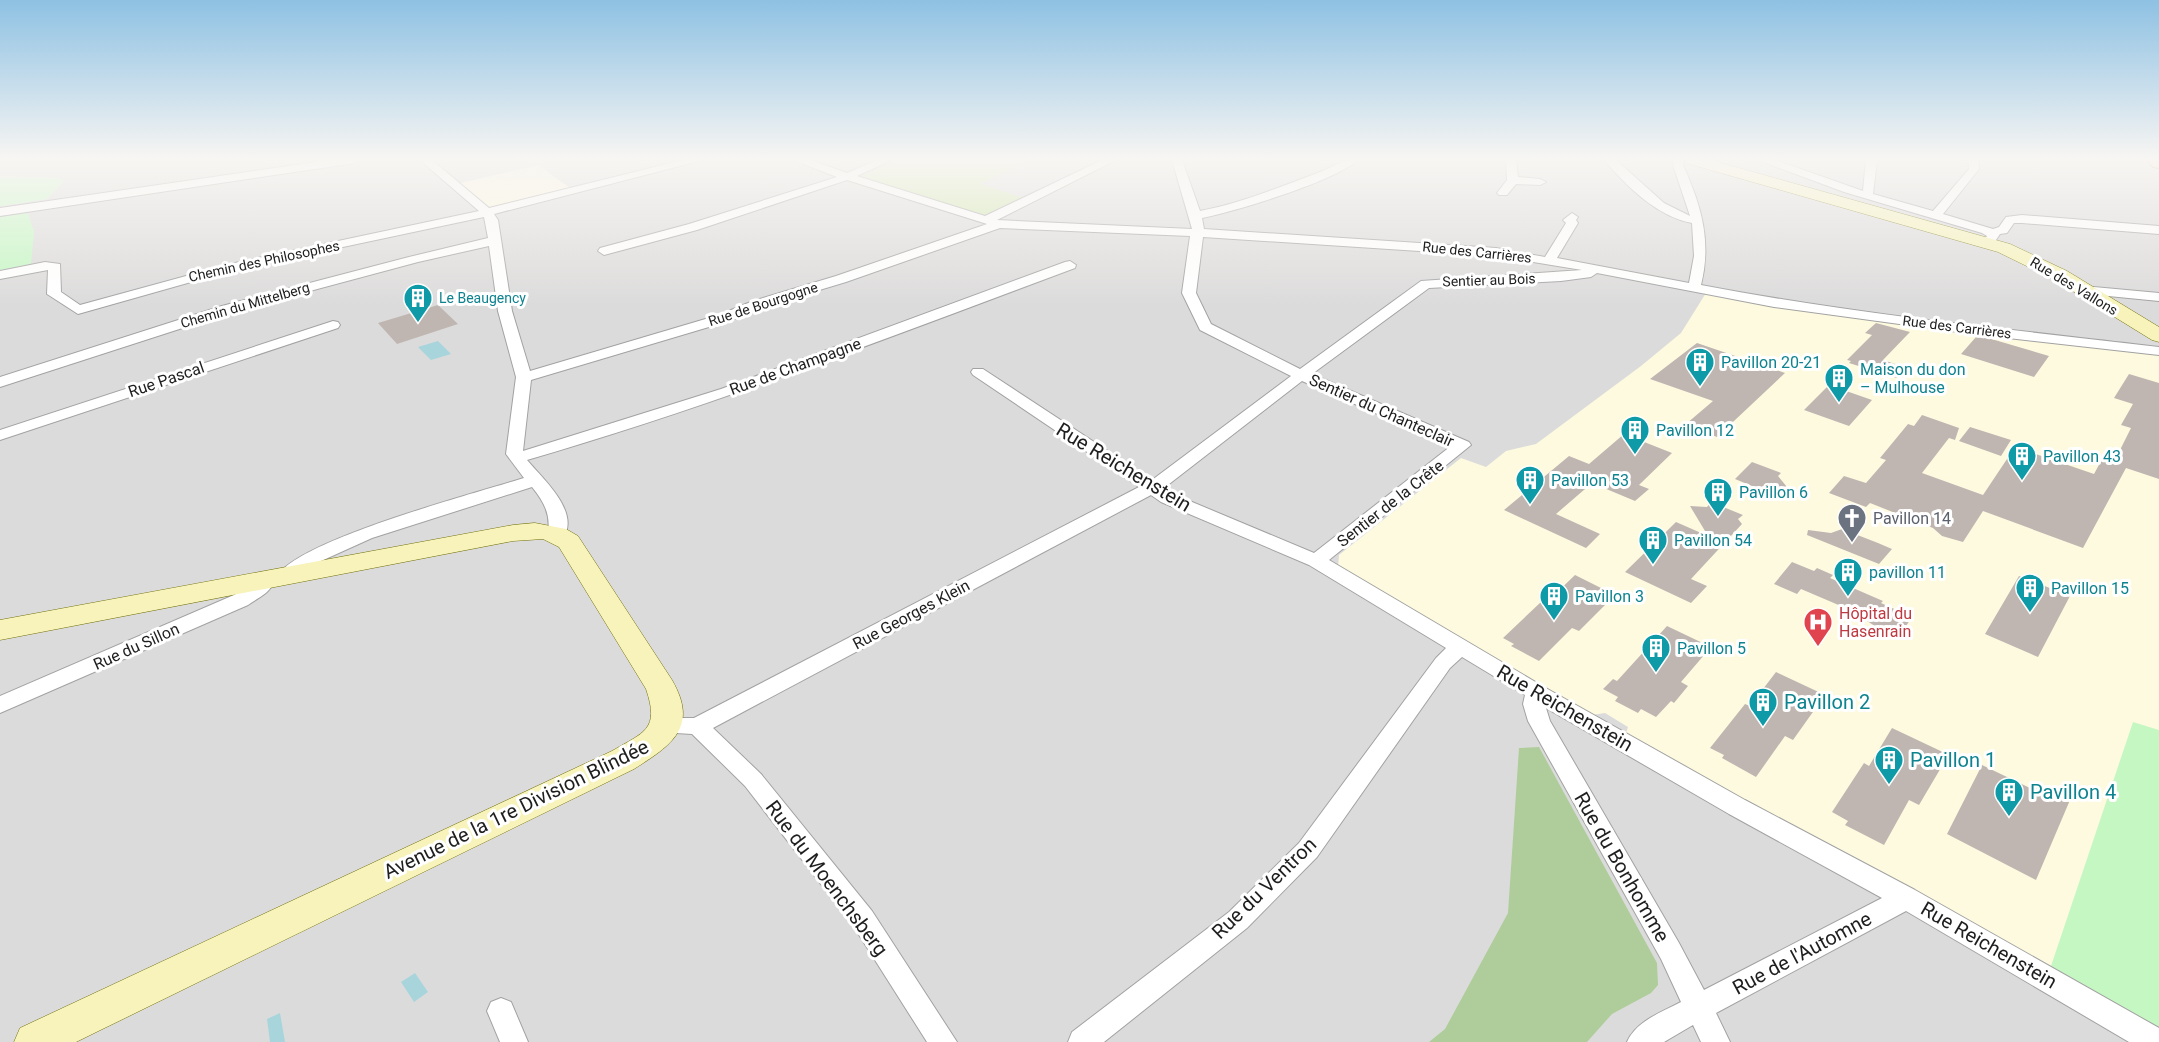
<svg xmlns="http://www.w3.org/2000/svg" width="2159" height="1042" font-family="Roboto,sans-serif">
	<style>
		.residential { fill: #dcdbdb }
		.education { fill: #fefadf }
		.grass { fill: #d0e7ac }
		.forest { fill: #afcd9b }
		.park { fill: #c5f7c3 }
		.water { fill: #a7d5db }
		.building { fill: #bfb6b1 }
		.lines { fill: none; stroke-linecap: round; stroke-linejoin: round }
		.street-casing { stroke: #a2a2a2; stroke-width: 2 }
		.secondary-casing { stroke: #727109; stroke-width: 1 }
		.primary-casing { stroke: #945405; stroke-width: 2 }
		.street { fill: #fff; fill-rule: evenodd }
		.secondary { fill: #f7f3bb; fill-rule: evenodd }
		.primary { fill: #f9c8a0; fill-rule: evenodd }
		.labels { text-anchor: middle; stroke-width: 6; stroke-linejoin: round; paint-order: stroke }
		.far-street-label { font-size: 14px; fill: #1e1e1e; stroke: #fff }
		.far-culture-label { font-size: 14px; fill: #0d838f; stroke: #fff; text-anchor: start }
		.culture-label { font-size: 16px; fill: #0d838f; stroke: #fff; text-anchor: start }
		.street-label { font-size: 16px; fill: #1e1e1e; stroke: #fff }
		.worship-label { font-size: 16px; fill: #5b616d; stroke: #fff; text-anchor: start }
		.health-label { font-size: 16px; fill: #be3a42; stroke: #fff; text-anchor: start }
		.near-street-label { font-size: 20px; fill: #1e1e1e; stroke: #fff }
		.near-culture-label { font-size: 20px; fill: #0d838f; stroke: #fff; text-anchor: start }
	</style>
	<rect width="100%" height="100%" fill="#efeae5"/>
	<path class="residential" d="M0,160H2159V1042H0V206L47,199L59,178L0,176Z"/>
	<path class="education" d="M538,165L570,188L488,208L456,184Z
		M1706,293L1758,304L2159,355V1033L2051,966L1779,821L1628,735L1626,733L1628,727L1605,713L1592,715L1338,568L1339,555L1461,458L1486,467L1506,451L1536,444L1641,366L1681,333Z"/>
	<path class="grass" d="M890,160H1029L980,184L1023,198L987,216L977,217L853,175Z"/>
	<path class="forest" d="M1539,747L1657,963L1658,985L1651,993L1612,1014L1587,1042H1429L1445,1029L1508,913L1519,748Z"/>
	<path class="park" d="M0,177L59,178L63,182L47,199L0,206Z
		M28,213L34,232L31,264L0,270V217Z
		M2133,722L2159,730V1033L2051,966Z"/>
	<path class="water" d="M438,341L451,354L431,360L418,347Z
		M415,973L428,992L414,1002L401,982Z
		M280,1013L285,1042H270L267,1019Z"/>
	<path class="building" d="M438,305L458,324L397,344L378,323Z
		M1876,323L1910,332L1883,360L1907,368L1897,378L1849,363L1851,361L1847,360L1872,335L1865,333Z
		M1976,337L1988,338L2049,356L2034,377L1961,354Z
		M1697,343L1785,373L1717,437L1686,424L1713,401L1650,379Z
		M2129,374L2159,383V479L2126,468L2083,548L1983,511L1963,542L1942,536L1933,528L1870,503L1866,507L1829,493L1844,476L1866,483L1886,460L1880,458L1908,424L1914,426L1922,415L1959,428L1955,440L1949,438L1922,473L1983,495L2015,447L2094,474L2107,450L2118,454L2131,428L2121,425L2133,404L2114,398Z
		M1829,385L1872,400L1849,426L1804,410Z
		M1970,427L2011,440L2001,456L1959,441Z
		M1624,434L1672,453L1639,485L1649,489L1635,501L1592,483L1556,514L1600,534L1586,548L1504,510L1569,456L1589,464Z
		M1752,462L1781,473L1778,476L1787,487H1768L1764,491L1735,479Z
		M1711,502L1743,515L1738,519L1742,524L1691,579L1707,586L1691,603L1625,572L1676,522L1708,536L1690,506L1707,507Z
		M1842,529L1878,543L1892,549L1879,564L1807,535L1808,530L1831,533Z
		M1792,562L1814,571L1817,568L1833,575L1830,578L1883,601L1881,603L1912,617L1900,635L1878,628L1867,621L1869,618L1801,589L1797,594L1774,584Z
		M1575,575L1615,595L1579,631L1572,628L1539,661L1511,646L1514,644L1503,638L1542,601L1546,603Z
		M2019,576L2070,596L2038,657L1985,634Z
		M1667,626L1711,647L1681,682L1688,686L1674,703L1671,701L1656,717L1641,709L1638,713L1615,701L1618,697L1603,689L1613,679L1617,681Z
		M1776,672L1825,695L1793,740L1785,736L1756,777L1722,758L1724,755L1710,748L1745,704L1750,706Z
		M1892,728L1947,754L1940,765L1942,766L1919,805L1909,800L1884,845L1845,825L1848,821L1832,812L1864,763L1869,766Z
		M1982,765L2030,788L2032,782L2070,800L2036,880L1947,834Z"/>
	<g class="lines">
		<g class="street-casing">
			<path id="street" d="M330,160H360L355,163L0,216V208Z
				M420,160H432L489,208L683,160H703L494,214L498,220L512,311L530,371L719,315L753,301L836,276L987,224L847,180L697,230L604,255L598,251L600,248L689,224L837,177L793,160H810L847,173L877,160H892L857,176L985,216L1102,160H1116L997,220L1192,229L1172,160H1182L1200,211C1239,204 1277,188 1315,174C1332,168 1339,160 1358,160C1333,182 1236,211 1202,218L1204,229L1496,248L1545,257L1566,223L1563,220L1572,213L1578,217L1576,220L1578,223L1557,258L1689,283L1694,256L1692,223C1656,216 1628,187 1604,160H1616L1664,203L1690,216L1673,165L1674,160H1684L1683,165C1701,205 1712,241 1701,285C1853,314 2006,329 2159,347V355L1973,334L1774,307L1597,273L1591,277L1561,281L1429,288L1312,374L1469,442L1471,445L1329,560L1544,687L1745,800L1915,890L2159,1028V1042H2129L1906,911L1716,1013L1730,1042H1701L1693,1025L1664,1042H1627C1636,1021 1662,1012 1681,1002L1661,959L1528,721L1523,704L1525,695L1462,657L1450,668L1317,857L1247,928L1104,1042H1068L1072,1032L1229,912L1299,843L1436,658L1446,648L1309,565L1161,502L1151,495L713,728L761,774L872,911L957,1042H927L854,927L745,786L692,734L660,732L657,726L660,720L668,718H694L1139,487L973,375L971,372L973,369H983L1152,480L1291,376L1200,330L1182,293L1190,236L1000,228L846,282L763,307L729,321L531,380L523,451L721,389L1065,262L1070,261L1076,265L1075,268C893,336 713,406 527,460C542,478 581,512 563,538H551L548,534C551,514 544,502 532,487L372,538L310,566L295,579H281L278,575C302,539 476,493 524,478L506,454L516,377L498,311L489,246L418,262L232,312L0,387V377L222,306L409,257L488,238L484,217L230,271L78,314L47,294L48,270L0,279V271L45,262L60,264L61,292L80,305L230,264L479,211ZM1203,237L1496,256L1582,270L1421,281L1300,369L1211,324L1196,293ZM1302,381L1451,446L1314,553L1173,494L1164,488ZM1546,708L1729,814L1882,898L1704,990L1679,943L1550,721Z
				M1506,160H1516L1518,177L1540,179L1546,182L1540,185L1516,184L1507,195H1499L1497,193L1507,180Z
				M1758,160H1775L1863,191L1866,160H1877L1873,194L1933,211L1969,169L1968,160H1978L1979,169L1943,214L1993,229L1999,227L2006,217L2022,215L2159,226V234L2022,223H2014L2007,233L2000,234L1992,246L1988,247L1982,243L1987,236L1982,233L1844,192Z
				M2083,286L2159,293V301L2078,293L2076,290Z
				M333,321L338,322L340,325L338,328L0,440V430Z
				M265,573L272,575L275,579C271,593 259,597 248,605L0,713V696L234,595L254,583L258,575Z
				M501,998L511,1002L528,1042H500L487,1011L491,1002Z"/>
		</g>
		<g class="secondary-casing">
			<path id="secondary" d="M1684,160H1710L2010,244L2067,271L2159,327V342L2152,340L2053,279L1998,252L1686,163Z
				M535,523L566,529L578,536L672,680C699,727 672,745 634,769L76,1042H14L20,1028L612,751C644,732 660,730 646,689L559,547L543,539L513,541L0,640V620L513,525Z"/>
		</g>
		<g class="primary-casing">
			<path id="primary" d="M2147,160H2159V168L2153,167Z"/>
		</g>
		<use href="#street" class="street"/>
		<use href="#secondary" class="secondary"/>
		<use href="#primary" class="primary"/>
	</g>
	<linearGradient id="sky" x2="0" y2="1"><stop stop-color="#8ec1e3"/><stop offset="0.52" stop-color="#f8f6f3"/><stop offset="1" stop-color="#f8f6f3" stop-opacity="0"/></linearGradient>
	<rect width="2159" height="306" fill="url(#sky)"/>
	<defs>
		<g id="building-pin" transform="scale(1.5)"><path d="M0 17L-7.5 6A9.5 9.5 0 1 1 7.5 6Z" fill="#0f9aa8" stroke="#fff"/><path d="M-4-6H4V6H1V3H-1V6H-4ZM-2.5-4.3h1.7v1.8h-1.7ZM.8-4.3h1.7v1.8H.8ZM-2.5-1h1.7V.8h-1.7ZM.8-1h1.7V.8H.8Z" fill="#fff"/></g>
		<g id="church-pin" transform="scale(1.5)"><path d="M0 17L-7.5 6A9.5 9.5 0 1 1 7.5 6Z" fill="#6b7280" stroke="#fff"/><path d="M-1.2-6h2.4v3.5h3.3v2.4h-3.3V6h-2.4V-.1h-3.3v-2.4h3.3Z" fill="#fff"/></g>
		<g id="hospital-pin" transform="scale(1.5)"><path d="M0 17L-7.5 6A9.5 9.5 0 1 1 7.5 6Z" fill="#e0444e" stroke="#fff"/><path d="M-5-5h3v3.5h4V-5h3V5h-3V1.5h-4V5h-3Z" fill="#fff"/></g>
	</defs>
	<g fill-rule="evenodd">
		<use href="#building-pin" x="418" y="298"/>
		<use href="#building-pin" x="1700" y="362"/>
		<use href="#building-pin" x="1839" y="378"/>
		<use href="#building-pin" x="1635" y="430"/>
		<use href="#building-pin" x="2022" y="456"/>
		<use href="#building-pin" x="1530" y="480"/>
		<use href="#building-pin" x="1718" y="492"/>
		<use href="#church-pin" x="1852" y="518"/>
		<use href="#building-pin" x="1653" y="540"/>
		<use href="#building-pin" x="1848" y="572"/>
		<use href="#building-pin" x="2030" y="588"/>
		<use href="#building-pin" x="1554" y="596"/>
		<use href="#hospital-pin" x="1818" y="622"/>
		<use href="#building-pin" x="1656" y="648"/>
		<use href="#building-pin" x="1763" y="702"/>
		<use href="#building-pin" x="1889" y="760"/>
		<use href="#building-pin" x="2009" y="792"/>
	</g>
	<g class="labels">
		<g class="far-street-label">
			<text transform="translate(1477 252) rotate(6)" y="5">Rue des Carrières</text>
			<text transform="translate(264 261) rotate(-12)" y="5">Chemin des Philosophes</text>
			<text transform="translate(1489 280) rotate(-2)" y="5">Sentier au Bois</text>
			<text transform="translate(2074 286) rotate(31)" y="5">Rue des Vallons</text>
			<text transform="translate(763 304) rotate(-18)" y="5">Rue de Bourgogne</text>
			<text transform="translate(245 305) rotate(-16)" y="5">Chemin du Mittelberg</text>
			<text transform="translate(1957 327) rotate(7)" y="5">Rue des Carrières</text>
		</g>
		<g class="far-culture-label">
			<text x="439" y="303">Le Beaugency</text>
		</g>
		<g class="culture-label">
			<text x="1721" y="368">Pavillon 20-21</text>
			<text x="1860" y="375">Maison du don<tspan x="1860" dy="18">– Mulhouse</tspan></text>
			<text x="1656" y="436">Pavillon 12</text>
			<text x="2043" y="462">Pavillon 43</text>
			<text x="1551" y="486">Pavillon 53</text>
			<text x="1739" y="498">Pavillon 6</text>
			<text x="1674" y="546">Pavillon 54</text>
			<text x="1869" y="578">pavillon 11</text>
			<text x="2051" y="594">Pavillon 15</text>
			<text x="1575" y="602">Pavillon 3</text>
			<text x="1677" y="654">Pavillon 5</text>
		</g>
		<g class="street-label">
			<text transform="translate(795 366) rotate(-20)" y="6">Rue de Champagne</text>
			<text transform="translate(166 379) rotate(-19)" y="6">Rue Pascal</text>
			<text transform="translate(1382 410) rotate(24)" y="6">Sentier du Chanteclair</text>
			<text transform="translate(1390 503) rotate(-38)" y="6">Sentier de la Crête</text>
			<text transform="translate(911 614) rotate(-28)" y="6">Rue Georges Klein</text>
			<text transform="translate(136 646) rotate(-24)" y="6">Rue du Sillon</text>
		</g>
		<g class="worship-label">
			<text x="1873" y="524">Pavillon 14</text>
		</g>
		<g class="health-label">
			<text x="1839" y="619">Hôpital du<tspan x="1839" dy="18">Hasenrain</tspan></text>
		</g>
		<g class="near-street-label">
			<text transform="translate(1124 467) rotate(31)" y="7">Rue Reichenstein</text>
			<text transform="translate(1565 708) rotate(30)" y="7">Rue Reichenstein</text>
			<text transform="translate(516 809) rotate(-26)" y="7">Avenue de la 1re Division Blindée</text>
			<text transform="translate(1622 867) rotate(60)" y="7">Rue du Bonhomme</text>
			<text transform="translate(827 878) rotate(53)" y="7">Rue du Moenchsberg</text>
			<text transform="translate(1264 888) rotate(-44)" y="7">Rue du Ventron</text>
			<text transform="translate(1989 945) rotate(30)" y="7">Rue Reichenstein</text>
			<text transform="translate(1802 953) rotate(-28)" y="7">Rue de l'Automne</text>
		</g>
		<g class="near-culture-label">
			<text x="1784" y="709">Pavillon 2</text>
			<text x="1910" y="767">Pavillon 1</text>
			<text x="2030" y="799">Pavillon 4</text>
		</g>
	</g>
</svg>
